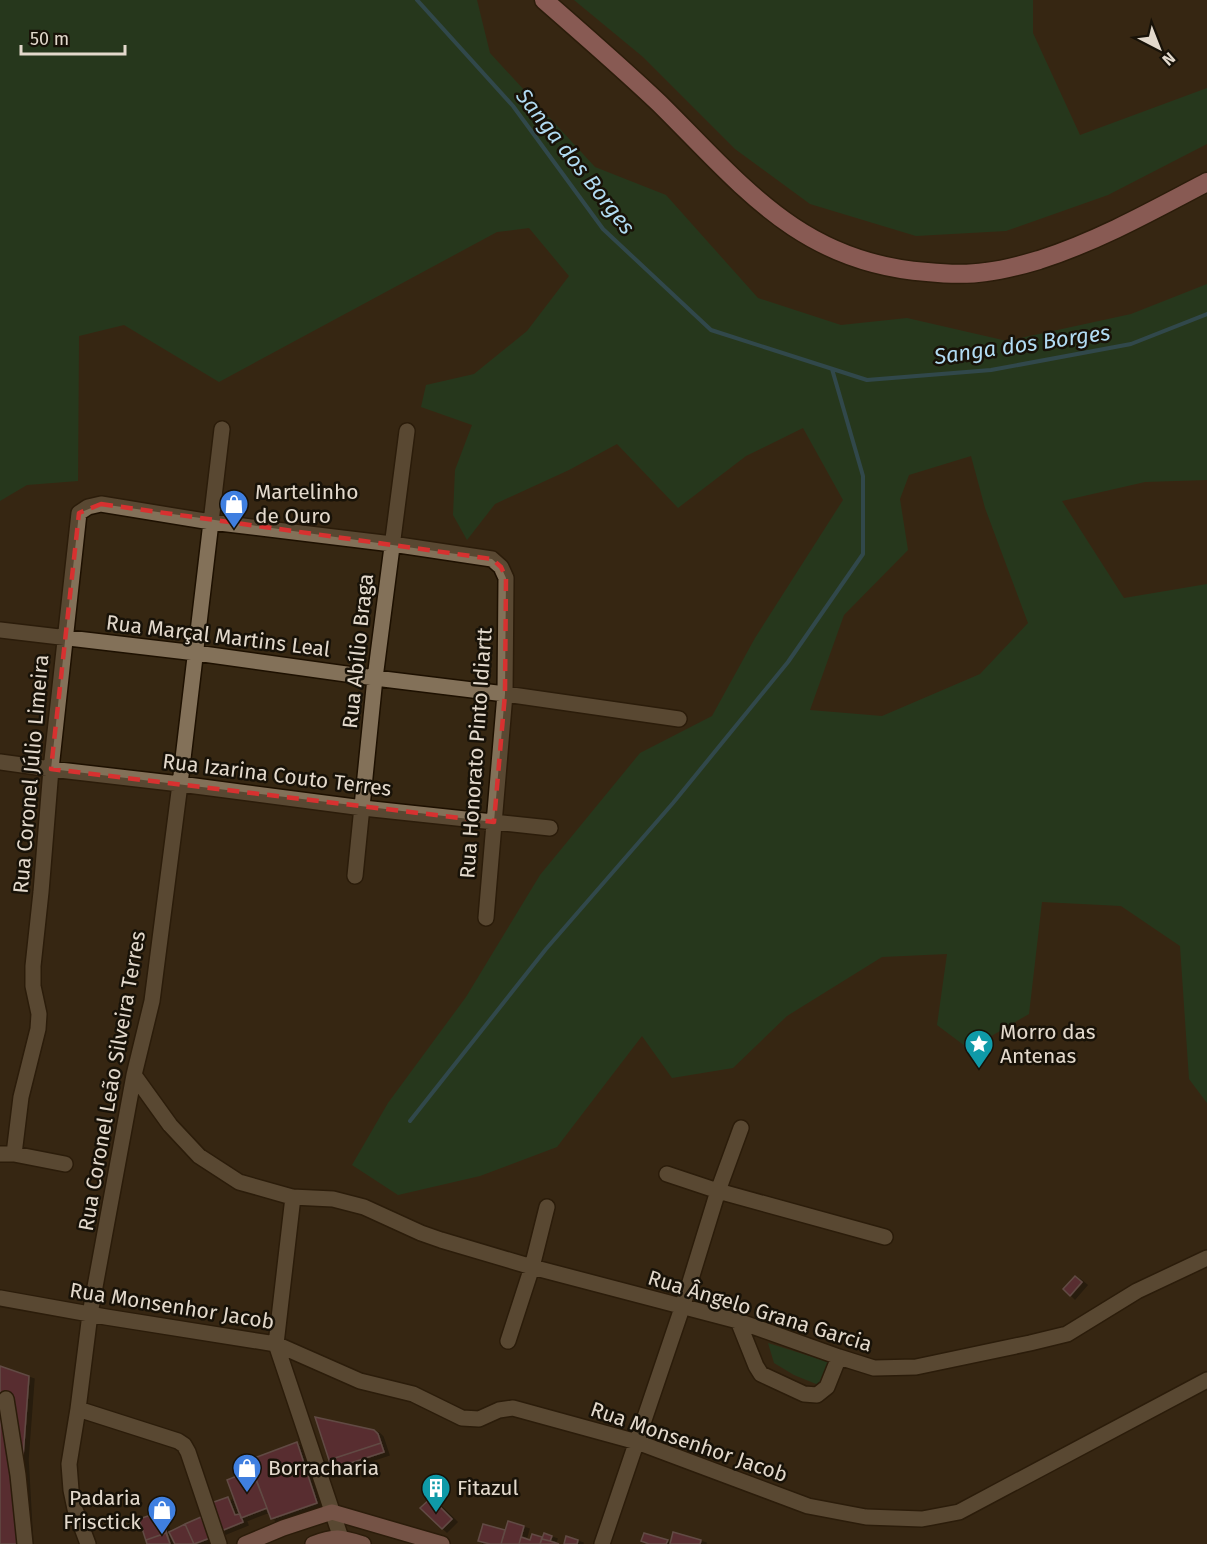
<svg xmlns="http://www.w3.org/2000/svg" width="1207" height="1544" font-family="'Fira Sans',sans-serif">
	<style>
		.green { fill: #134c29; fill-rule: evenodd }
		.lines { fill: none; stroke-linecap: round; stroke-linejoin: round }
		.stream { stroke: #2b7191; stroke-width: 4 }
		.building { fill: #803654; stroke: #967781; stroke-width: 1.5; filter: url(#shadow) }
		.minor-casing { stroke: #1d1000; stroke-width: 18 }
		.major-casing { stroke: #1d1000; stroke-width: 18 }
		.highway-casing { stroke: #1d1000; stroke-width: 21 }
		.minor { stroke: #837159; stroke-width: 15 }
		.major { stroke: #c28a85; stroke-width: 15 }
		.highway { stroke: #ec9aa2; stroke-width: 18 }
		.marked { fill: none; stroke: #d73130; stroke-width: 4.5; stroke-dasharray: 12 8; stroke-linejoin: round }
		.labels { text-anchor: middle; stroke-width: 5; stroke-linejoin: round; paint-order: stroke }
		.poi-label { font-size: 21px; fill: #e3d9cc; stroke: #181208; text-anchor: start }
		.street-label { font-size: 21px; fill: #e3d9cc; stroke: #181208 }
		.water-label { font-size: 22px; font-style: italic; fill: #b1dbf2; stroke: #181208 }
	</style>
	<defs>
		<filter id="shadow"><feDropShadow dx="5" dy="3" stdDeviation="0" flood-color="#0009"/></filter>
	</defs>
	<rect width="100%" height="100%" fill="#362712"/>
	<path class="green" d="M0,0H477L490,53L595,167L666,195L758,298L841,325L907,318L1007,341L1131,314L1207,284V480L1145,482L1062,501L1124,598L1207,584V1103L1189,1079L1180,946L1121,906L1042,902L1029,1014L969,1049L937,1025L947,954L882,957L787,1016L733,1068L672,1078L642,1036L557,1147L480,1176L398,1195L352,1165L388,1103L466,997L540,875L640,753L712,716L755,638L843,500L803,428L746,456L678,508L617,444L569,470L495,504L467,540L453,515L455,470L472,425L421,407L426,385L474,374L527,331L569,276L529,228L497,232L219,382L124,325L79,336L78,481L27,485L0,501ZM971,456L985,508L1028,623L980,674L882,716L810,710L844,615L908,550L900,499L909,475Z
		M574,0H1033V33L1080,135L1207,88V144L1108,195L1006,231L916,236L810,204L735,149L643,57Z
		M768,1343L832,1363L821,1386L794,1375L774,1363Z"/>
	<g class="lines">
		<path class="stream" d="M417,0L513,106L603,229L711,330L867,380L991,370L1131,344L1207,314
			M410,1121L546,949L673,803L788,662L863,554V476L832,369"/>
	</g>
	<path class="building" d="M1075,1276L1082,1282L1070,1296L1063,1289Z
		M0,1366L29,1376L23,1456L28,1544H0Z
		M315,1417L374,1430L378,1434L381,1443L329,1460Z
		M297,1442L317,1503L271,1519L249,1460Z
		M381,1443L384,1452L332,1469L329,1460Z
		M252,1470L267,1508L241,1518L227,1480Z
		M228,1497L235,1515L240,1514L243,1522L221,1531L211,1503Z
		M431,1498L452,1519L442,1529L420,1508Z
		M160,1512L170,1544H147L139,1519Z
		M201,1517L210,1538L194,1544L185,1524Z
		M508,1521L524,1526L519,1544H501Z
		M185,1524L194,1544H175L169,1532Z
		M483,1524L505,1530L501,1544H490L478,1541Z
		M673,1532L701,1540L700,1544H670Z
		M166,1533L170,1544H147L146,1540Z
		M544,1533L552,1536L550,1541L559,1544H540Z
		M644,1533L668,1540L666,1544H649L641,1541Z
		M532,1534L542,1537L540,1544H519L521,1537L530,1540Z
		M566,1536L578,1540L577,1544H564Z
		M542,1539L550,1541L559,1544H540Z"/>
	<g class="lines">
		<g class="minor-casing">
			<path id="minor" d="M0,630L196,653L375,678L505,694L679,719
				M0,762L51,769L180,784L363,808L550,828
				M355,876L375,678L407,431
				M134,1075L170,1125L199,1156L239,1182L292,1197L333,1199L364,1207L421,1233L441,1240L532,1267L738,1321L839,1357L874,1368L916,1367L1030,1343L1067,1334L1137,1291L1207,1258
				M0,1154H14L65,1164
				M14,1154L21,1097L38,1029L39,1014L33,986V966L41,892L51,769L79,513L88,507L101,504L211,522L392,544L492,559L501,567L506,578L505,694L486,918
				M667,1174L718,1191L885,1237
				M293,1197L276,1344L343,1544
				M0,1298L106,1317L276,1344L360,1381L413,1394L462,1418L479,1419L499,1410L513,1408L637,1442L808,1506L866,1517L922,1519L959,1512L1207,1380
				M738,1321L756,1366L761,1374L804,1394L817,1395L827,1387L839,1357
				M508,1341L532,1267L547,1207
				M6,1399L18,1475L25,1544
				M78,1409L178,1441L184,1445L188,1452L219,1544
				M88,1544L75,1509L71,1490L69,1464L78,1409L90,1314L134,1075L152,1001L180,784L222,429
				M602,1544L682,1308L718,1191L741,1128"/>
		</g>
		<g class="major-casing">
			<path id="major" d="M245,1544L283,1528L332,1512L442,1544
				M313,1544C335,1535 341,1537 363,1544"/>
		</g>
		<g class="highway-casing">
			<path id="highway" d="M544,0C583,34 622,68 659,103C742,185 800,263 927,272C946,274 967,275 986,272C1004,270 1022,265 1039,260C1098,241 1152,211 1207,182"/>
		</g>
		<use href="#minor" class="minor"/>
		<use href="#major" class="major"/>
		<use href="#highway" class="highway"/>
	</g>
	<path d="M0 0H1207V1544H0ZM101,504L492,559L501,567L506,578L505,694L494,822L51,769L79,513Z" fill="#362712" fill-opacity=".55" fill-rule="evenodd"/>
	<path class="marked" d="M101,504L492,559L501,567L506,578L505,694L494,822L51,769L79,513Z"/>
	<defs>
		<g id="shop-pin" transform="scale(1.5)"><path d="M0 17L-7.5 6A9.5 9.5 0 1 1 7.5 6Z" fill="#3f7fe0" stroke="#181208"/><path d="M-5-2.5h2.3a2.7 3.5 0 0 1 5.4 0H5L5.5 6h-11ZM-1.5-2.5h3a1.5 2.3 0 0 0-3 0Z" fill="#fff"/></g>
		<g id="sight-pin" transform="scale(1.5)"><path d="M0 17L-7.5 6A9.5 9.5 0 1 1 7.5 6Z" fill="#0f9aa8" stroke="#181208"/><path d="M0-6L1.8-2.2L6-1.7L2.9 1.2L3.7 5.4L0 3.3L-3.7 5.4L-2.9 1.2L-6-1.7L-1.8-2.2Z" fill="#fff"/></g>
		<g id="building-pin" transform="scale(1.5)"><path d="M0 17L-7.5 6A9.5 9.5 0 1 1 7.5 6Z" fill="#0f9aa8" stroke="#181208"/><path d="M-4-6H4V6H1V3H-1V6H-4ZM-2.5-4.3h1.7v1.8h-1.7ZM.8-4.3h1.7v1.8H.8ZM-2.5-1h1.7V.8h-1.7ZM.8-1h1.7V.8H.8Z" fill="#fff"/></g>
	</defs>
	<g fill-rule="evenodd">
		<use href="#shop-pin" x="234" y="504"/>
		<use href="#sight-pin" x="979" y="1044"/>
		<use href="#shop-pin" x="247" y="1468"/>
		<use href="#building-pin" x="436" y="1488"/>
		<use href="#shop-pin" x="162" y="1510"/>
	</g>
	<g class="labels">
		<g class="poi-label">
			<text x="255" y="499">Martelinho<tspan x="255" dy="24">de Ouro</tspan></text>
			<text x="1000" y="1039">Morro das<tspan x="1000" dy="24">Antenas</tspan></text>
			<text x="268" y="1475">Borracharia</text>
			<text x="457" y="1495">Fitazul</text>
			<text x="141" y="1505" text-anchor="end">Padaria<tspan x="141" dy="24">Frisctick</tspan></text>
		</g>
		<g class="street-label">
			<text transform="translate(218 636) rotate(7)" y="7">Rua Marçal Martins Leal</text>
			<text transform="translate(358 651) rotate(-84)" y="7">Rua Abílio Braga</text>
			<text transform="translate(476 753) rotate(-86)" y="7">Rua Honorato Pinto Idiartt</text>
			<text transform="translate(31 774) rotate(-85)" y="7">Rua Coronel Júlio Limeira</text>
			<text transform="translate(277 775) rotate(7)" y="7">Rua Izarina Couto Terres</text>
			<text transform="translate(112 1081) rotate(-80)" y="7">Rua Coronel Leão Silveira Terres</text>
			<text transform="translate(172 1306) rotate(9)" y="7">Rua Monsenhor Jacob</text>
			<text transform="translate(760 1311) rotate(17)" y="7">Rua Ângelo Grana Garcia</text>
			<text transform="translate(689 1442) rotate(19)" y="7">Rua Monsenhor Jacob</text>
		</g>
		<g class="water-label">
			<text transform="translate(576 161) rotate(52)" y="8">Sanga dos Borges</text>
			<text transform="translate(1022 344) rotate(-8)" y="8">Sanga dos Borges</text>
		</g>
	</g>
	<g transform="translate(1159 48) rotate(138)" stroke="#181208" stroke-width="4.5" paint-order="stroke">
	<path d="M0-4.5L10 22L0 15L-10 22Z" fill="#e3d9cc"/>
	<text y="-9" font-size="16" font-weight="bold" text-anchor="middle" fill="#e3d9cc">N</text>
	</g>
	<path d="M21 45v9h104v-9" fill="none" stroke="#e3d9cc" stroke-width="3"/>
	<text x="30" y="45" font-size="18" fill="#e3d9cc" stroke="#181208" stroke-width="4.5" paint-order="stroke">50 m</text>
</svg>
